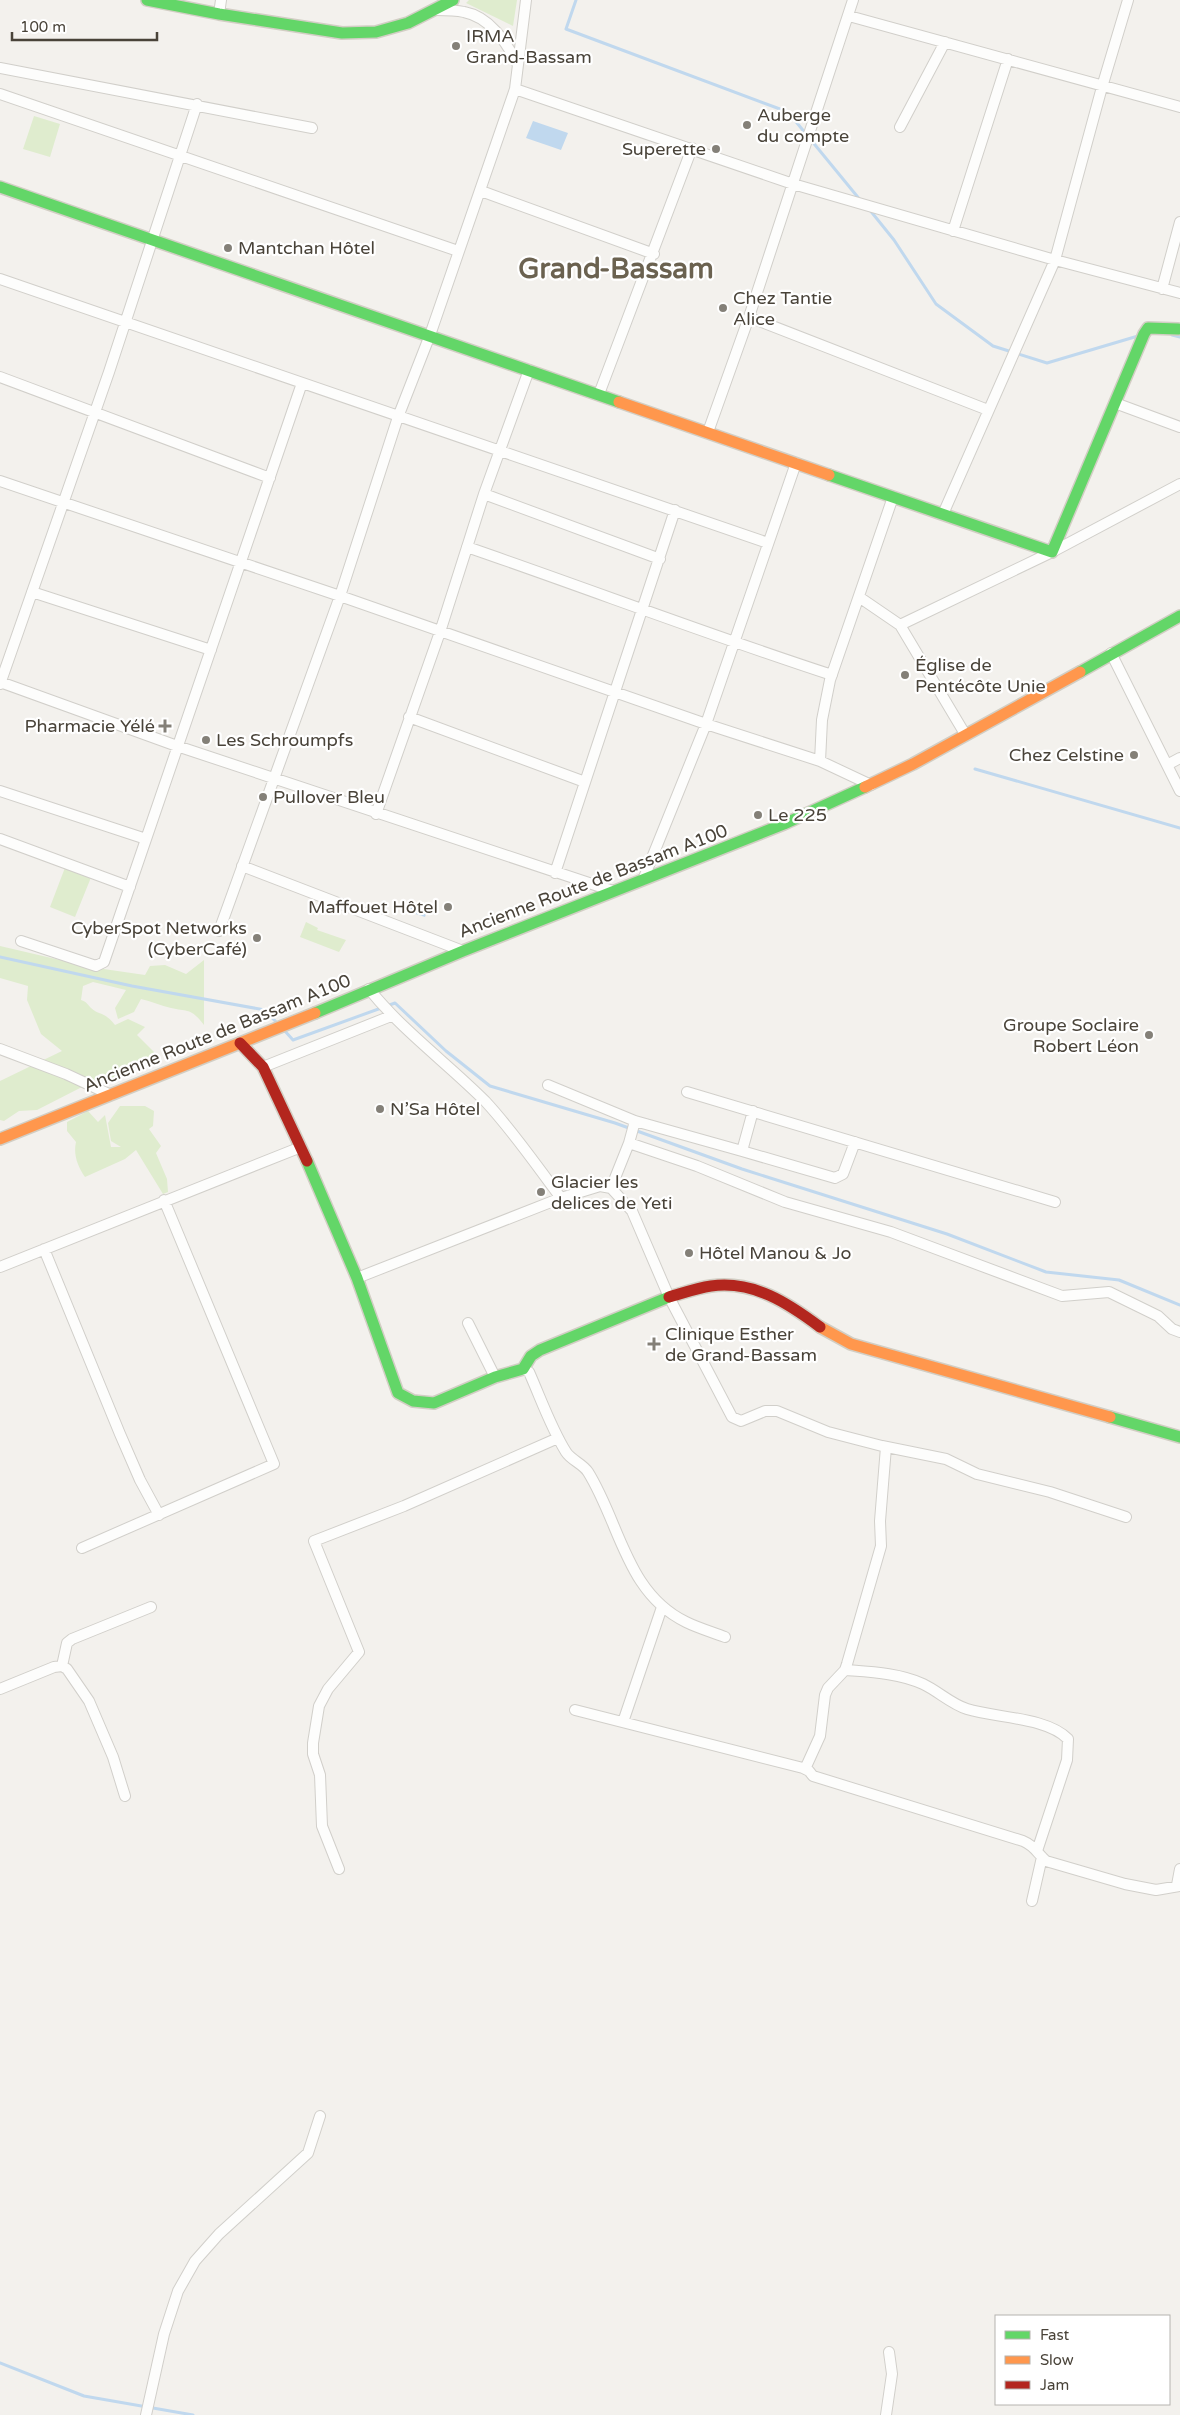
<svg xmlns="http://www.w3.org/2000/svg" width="1180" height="2415" font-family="'Varela Round',sans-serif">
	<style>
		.green { fill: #dfecce }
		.water { fill: #c0d8ee }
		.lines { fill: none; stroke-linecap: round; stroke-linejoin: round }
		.stream { stroke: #c0d8ee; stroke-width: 3 }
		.street-casing { stroke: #d1cfca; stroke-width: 12 }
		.fast-casing { stroke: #d2cec4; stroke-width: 14 }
		.slow-casing { stroke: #d2cec4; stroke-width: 14 }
		.jam-casing { stroke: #d2cec4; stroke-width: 14 }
		.street { stroke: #fdfdfc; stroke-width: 10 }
		.fast { stroke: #63d668; stroke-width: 11 }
		.slow { stroke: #ff974d; stroke-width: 11 }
		.jam { stroke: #b3261e; stroke-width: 11 }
		.poi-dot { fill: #848078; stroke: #fff; stroke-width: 2 }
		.labels { text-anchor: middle; stroke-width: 4.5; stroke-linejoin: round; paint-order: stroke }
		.poi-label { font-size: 18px; fill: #494339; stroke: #fff; text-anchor: start }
		.street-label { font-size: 18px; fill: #494339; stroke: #fff }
		.town-label { font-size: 28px; font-weight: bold; fill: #6b6250; stroke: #fff }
	</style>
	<rect width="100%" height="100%" fill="#f3f1ed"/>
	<path class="green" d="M469,0H517L513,26L466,3Z
		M34,116L60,124L50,157L23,149Z
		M66,865L92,875L75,917L50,907Z
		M306,922L318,928L317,930L346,940L339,952L300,937Z
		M0,946L90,967L145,975L150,966L165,965L186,974L204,960V1025C191,1008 189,1012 171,1008C161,1006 151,1001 141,999L134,1012L118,1019L115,1008L126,990L93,982L83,986L81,1000C87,1002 87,1004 91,1008C100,1016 104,1011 115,1025L128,1019L145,1027L137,1035L154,1052L151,1060L138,1066L123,1077L109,1078L80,1088L37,1110L19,1111L4,1121L0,1120V1081L62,1051L41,1034L27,1000L28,986L0,978Z
		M120,1106H145L154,1111L153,1126L149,1129L161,1146L156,1153L167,1179L168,1192L163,1194L136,1150L125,1159L85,1177C78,1167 73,1155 76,1142L67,1131V1122L88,1111L98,1122L105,1115L111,1147H121L111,1141L108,1123Z"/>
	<path class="water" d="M533,121L568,133L561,150L526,138Z
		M411,903L428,908L425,917L406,911Z"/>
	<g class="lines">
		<path class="stream" d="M576,0L566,29L788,112L861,201
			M869,209L894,240L936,304L993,346L1047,363L1138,336
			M1172,335L1180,337
			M975,769L1180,828
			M0,957L132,986L265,1010L278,1024
			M284,1030L293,1040L395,1003L446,1051L490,1086L615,1123L742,1169L947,1234L1046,1272L1119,1280L1180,1305
			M0,2363L84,2396L193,2415"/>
		<g class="street-casing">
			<path id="street" d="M436,10C445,10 455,10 464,12C490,17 506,42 517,63
				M219,14L221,0
				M849,16L1180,107
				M0,68L312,128
				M515,89L793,184L1055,260L1180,293
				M0,94L458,251
				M900,127L945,42
				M481,191L654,254
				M953,231L1008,59
				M0,279L768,543
				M1162,289L1180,222
				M749,317L988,410
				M0,377L270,478
				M599,394L692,148
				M1115,403L1180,427
				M708,432L749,317L853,0
				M0,481L340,596L706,724L820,761L871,785
				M484,494L660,559
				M943,514L1055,260L1102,87L1128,0
				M467,547C589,589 709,635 832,675
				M32,592L211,650
				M859,597L900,625L965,734
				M900,625L1052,552L1180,484
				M1111,653L1180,791
				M0,682L177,746L613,891
				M0,684L109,372L197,104
				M409,717L585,782
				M820,761L822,720L830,680L893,497
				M1167,765L1180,758
				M0,791L146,839
				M376,814L440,632L484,494L529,370
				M0,839L130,887
				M242,866L463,951
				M555,873L675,510
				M643,880L706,724L796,463
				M219,931L340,596L398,417L430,335L515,89L526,0
				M21,941L96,966L104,962L302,383
				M369,989C403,1031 447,1063 485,1101C513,1131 536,1165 561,1198
				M0,1049L66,1074L111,1095
				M263,1067L391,1016
				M548,1085L635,1121L742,1151L753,1111
				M687,1092L1055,1202
				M629,1143L697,1166L785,1202L891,1232L1062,1296L1109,1292L1158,1316L1172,1329L1180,1332
				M742,1151L835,1178L843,1174L855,1142
				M611,1188L629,1143L635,1121
				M44,1249L120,1434L140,1480L159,1515
				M0,1267L301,1147
				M357,1278L561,1198L600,1186L611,1188L632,1211L669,1297L732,1417L741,1421L765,1411H777L828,1432L882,1446L946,1459L977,1474L1050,1492L1126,1517
				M468,1323L495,1377
				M523,1369L529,1372C541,1399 551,1428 566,1452C571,1460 583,1464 588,1472C620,1523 626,1593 686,1622C698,1628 712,1632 725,1637
				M82,1548L274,1464L164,1200
				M62,1666L67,1643L72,1639L151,1607
				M845,1670C871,1672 899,1673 923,1684C938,1691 951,1704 967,1709C995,1718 1047,1717 1068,1739L1067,1760L1037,1851
				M0,1689L54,1667L62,1666L67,1669L89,1701L113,1757L125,1796
				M575,1710L803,1768L809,1771L813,1776L1023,1841C1035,1846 1037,1853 1046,1861L1125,1884L1156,1890L1180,1886
				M623,1722L662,1607
				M805,1769L820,1736L825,1695L828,1688L845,1670L847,1664L881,1546L880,1521L886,1447
				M339,1869L322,1826L320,1775L313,1754V1743L319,1706L328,1689L359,1652L314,1541L404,1506L558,1438
				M1177,1885L1180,1869
				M1032,1901L1042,1857
				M146,2415L164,2334L178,2291L195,2261L219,2234L308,2153L320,2116
				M886,2415L892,2374L889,2352"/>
		</g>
		<g class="fast-casing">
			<path id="fast" d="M147,0L219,14L342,33L376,32L408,23L453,0
				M0,187L619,402
				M829,475L1052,552L1144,334L1148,328L1178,329
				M1080,672L1180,616
				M315,1013L463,951L784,824L865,787
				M307,1161L357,1278L398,1393L413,1401L434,1403L495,1377L523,1369L531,1356L540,1350L669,1297
				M1110,1417L1180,1437"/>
		</g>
		<g class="slow-casing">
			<path id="slow" d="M619,402L829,475
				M865,787L913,764L1080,672
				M0,1139L315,1013
				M820,1327L851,1344L1110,1417"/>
		</g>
		<g class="jam-casing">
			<path id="jam" d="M240,1043L263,1067L307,1161
				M669,1297C683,1293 697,1288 711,1286C753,1280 788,1303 820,1327"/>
		</g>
		<use href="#street" class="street"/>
		<use href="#fast" class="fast"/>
		<use href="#slow" class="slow"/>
		<use href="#jam" class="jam"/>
	</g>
	<g class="poi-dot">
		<circle cx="456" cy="46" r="5"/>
		<circle cx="747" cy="125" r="5"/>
		<circle cx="716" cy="149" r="5"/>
		<circle cx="228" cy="248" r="5"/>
		<circle cx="723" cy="308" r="5"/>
		<circle cx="905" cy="675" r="5"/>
		<path d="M162.5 718.5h5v5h5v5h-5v5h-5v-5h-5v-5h5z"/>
		<circle cx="206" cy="740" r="5"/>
		<circle cx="1134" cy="755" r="5"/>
		<circle cx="263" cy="797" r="5"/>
		<circle cx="758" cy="815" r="5"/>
		<circle cx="448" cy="907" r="5"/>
		<circle cx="257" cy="938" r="5"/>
		<circle cx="1149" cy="1035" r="5"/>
		<circle cx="380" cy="1109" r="5"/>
		<circle cx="541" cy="1192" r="5"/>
		<circle cx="689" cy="1253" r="5"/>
		<path d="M651.5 1336.5h5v5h5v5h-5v5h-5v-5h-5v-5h5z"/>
	</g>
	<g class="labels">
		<g class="poi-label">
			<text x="466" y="42">IRMA<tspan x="466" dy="21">Grand-Bassam</tspan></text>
			<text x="757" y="121">Auberge<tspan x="757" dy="21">du compte</tspan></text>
			<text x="706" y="155" text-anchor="end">Superette</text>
			<text x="238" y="254">Mantchan Hôtel</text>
			<text x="733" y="304">Chez Tantie<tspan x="733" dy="21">Alice</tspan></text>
			<text x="915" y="671">Église de<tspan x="915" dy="21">Pentécôte Unie</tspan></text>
			<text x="155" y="732" text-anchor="end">Pharmacie Yélé</text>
			<text x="216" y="746">Les Schroumpfs</text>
			<text x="1124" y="761" text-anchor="end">Chez Celstine</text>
			<text x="273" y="803">Pullover Bleu</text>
			<text x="768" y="821">Le 225</text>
			<text x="438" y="913" text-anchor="end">Maffouet Hôtel</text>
			<text x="247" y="934" text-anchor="end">CyberSpot Networks<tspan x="247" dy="21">(CyberCafé)</tspan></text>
			<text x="1139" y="1031" text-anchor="end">Groupe Soclaire<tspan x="1139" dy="21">Robert Léon</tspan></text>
			<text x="390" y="1115">N’Sa Hôtel</text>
			<text x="551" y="1188">Glacier les<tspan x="551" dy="21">delices de Yeti</tspan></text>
			<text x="699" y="1259">Hôtel Manou &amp; Jo</text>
			<text x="665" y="1340">Clinique Esther<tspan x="665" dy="21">de Grand-Bassam</tspan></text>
		</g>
		<g class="street-label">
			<text transform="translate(593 881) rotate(-21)" y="6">Ancienne Route de Bassam A100</text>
			<text transform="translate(217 1033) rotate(-22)" y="6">Ancienne Route de Bassam A100</text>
		</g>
		<g class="town-label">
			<text x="616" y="278">Grand-Bassam</text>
		</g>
	</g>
	<rect x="995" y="2315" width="175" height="90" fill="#ffffff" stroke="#b6b4b0"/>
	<rect x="1005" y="2331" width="25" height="8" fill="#63d668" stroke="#b6b4b0"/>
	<text x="1040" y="2340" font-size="15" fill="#494339">Fast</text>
	<rect x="1005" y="2356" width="25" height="8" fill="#ff974d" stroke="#b6b4b0"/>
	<text x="1040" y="2365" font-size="15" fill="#494339">Slow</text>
	<rect x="1005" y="2381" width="25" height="8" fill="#b3261e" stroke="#b6b4b0"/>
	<text x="1040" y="2390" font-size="15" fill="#494339">Jam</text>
	<path d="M12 32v8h145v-8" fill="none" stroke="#494339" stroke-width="2.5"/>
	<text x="20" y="32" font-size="15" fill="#494339" stroke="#ffffff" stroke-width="4" paint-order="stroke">100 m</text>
</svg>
